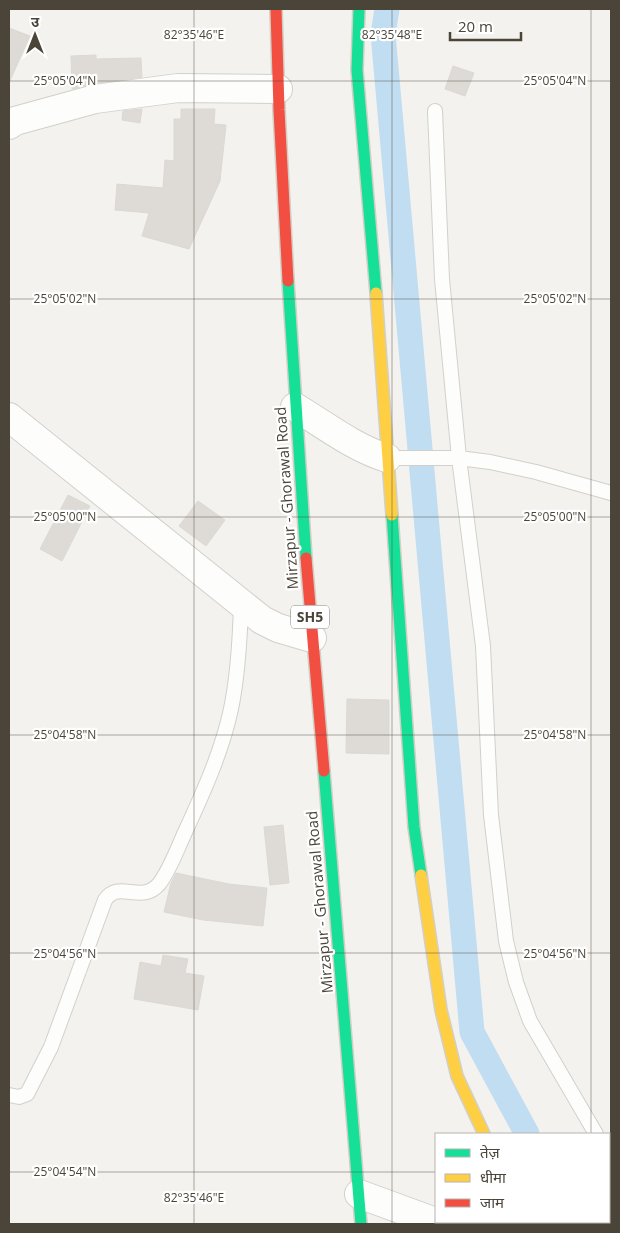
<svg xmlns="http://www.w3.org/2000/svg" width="620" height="1233" font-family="'Open Sans','Noto Sans Devanagari',sans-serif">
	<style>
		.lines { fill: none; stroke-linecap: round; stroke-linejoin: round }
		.canal { stroke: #c0ddf1; stroke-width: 25 }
		.building { fill: #dedbd6; stroke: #dcd9d4 }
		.lane-casing { stroke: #d2d0cb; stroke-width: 16 }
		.street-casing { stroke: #d2d0cb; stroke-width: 30 }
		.fast-casing { stroke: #d3cfc5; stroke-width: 14 }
		.slow-casing { stroke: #d3cfc5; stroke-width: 14 }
		.jam-casing { stroke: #d3cfc5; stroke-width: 14 }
		.lane { stroke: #fdfdfc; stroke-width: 14 }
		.street { stroke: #fdfdfc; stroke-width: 28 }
		.fast { stroke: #16e098; stroke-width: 11 }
		.slow { stroke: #ffcf43; stroke-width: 11 }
		.jam { stroke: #f24e42; stroke-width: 11 }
		.ticks { fill: none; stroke: #4b4439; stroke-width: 1; stroke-opacity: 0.45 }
		.labels { text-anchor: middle; stroke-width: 4.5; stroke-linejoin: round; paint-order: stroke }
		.shield { fill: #fff; stroke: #817c74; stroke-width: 1 }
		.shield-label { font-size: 14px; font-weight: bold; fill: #4b4439 }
		.street-label { font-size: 15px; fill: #4b4439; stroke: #fff }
		.ticks-label { font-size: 12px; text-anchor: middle; fill: #4b4439; stroke: #fff; stroke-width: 4.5; stroke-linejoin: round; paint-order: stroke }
	</style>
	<rect width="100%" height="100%" fill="#f4f2ee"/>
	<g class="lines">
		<path class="canal" d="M387,9L383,34L472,1032L527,1134
			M586,1222L592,1224"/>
	</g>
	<path class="building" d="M9,28L30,36L9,83Z
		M96,55V59L141,58L142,77L93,84L72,89L71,56Z
		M453,66L474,73L465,96L445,89Z
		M142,109L140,123L122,120L123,111Z
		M181,109H215L214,124L226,125L220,181L189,249L142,236L149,213L115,210L117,184L163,188L165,160L174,161V119H181Z
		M68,495L90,506L62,561L40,549Z
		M198,501L225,520L206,546L179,526Z
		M347,699L389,700V754L346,753Z
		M283,825L289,883L270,885L264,827Z
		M176,873L229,884L267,888L263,926L203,920L164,912L171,883Z
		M163,955L188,959L185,973L204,976L198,1010L134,999L140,962L161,966Z"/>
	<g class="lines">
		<g class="lane-casing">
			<path id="lane" d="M435,111L442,279L459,458L483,646L491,815L506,941L516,982L530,1021L596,1134
				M387,458H459L490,462L536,472L611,493
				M9,1095L19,1097L27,1094L51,1047L105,900C119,879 141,905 159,884C170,870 178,847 186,830C204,791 222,751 231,709C238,675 240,639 241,604
				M609,1156L611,1160"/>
		</g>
		<g class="street-casing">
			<path id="street" d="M9,125L15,121L95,99L178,88L278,89
				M295,407C325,425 354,448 387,458
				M9,417L262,620L278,628L312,638
				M359,1194L441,1224
				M547,1222L550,1224"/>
		</g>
		<g class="fast-casing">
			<path id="fast" d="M359,9L357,70L376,293
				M288,281L306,558
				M392,515L414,827L421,875
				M324,771L361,1224"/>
		</g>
		<g class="slow-casing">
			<path id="slow" d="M376,293L392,515
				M421,875L441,1010L457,1076L484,1134"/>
		</g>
		<g class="jam-casing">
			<path id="jam" d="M276,9L279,110L288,281
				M306,558L324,771"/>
		</g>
		<use href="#lane" class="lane"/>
		<use href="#street" class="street"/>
		<use href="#fast" class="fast"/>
		<use href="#slow" class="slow"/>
		<use href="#jam" class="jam"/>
	</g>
	<path class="ticks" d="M194,9V1224M392,9V1224M591,9V1134M9,81H611M9,299H611M9,517H611M9,735H611M9,953H611M9,1172H436M609,1172H611M591,1222V1224"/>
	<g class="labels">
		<rect class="shield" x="291" y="605.5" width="38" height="23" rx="4"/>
		<g class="shield-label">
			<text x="310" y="622">SH5</text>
		</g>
		<g class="street-label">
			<text transform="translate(287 498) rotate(-94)" y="5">Mirzapur - Ghorawal Road</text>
			<text transform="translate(320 902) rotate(-95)" y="5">Mirzapur - Ghorawal Road</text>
		</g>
	</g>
	<g class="ticks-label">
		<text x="194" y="39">82°35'46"E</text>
		<text x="392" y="39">82°35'48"E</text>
		<text x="65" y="85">25°05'04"N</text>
		<text x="555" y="85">25°05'04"N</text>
		<text x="65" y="303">25°05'02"N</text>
		<text x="555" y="303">25°05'02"N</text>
		<text x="65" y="521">25°05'00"N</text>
		<text x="555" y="521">25°05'00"N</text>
		<text x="65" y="739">25°04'58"N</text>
		<text x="555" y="739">25°04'58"N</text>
		<text x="65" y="958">25°04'56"N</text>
		<text x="555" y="958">25°04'56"N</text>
		<text x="65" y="1176">25°04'54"N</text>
		<text x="194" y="1202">82°35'46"E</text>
	</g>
	<rect width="620" height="1233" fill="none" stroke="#4b4439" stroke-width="20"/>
	<rect x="435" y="1133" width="175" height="90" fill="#ffffff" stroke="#b7b4b0"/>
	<rect x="445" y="1149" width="25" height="8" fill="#16e098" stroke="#b7b4b0"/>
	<text x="480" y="1158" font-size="15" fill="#4b4439">तेज़</text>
	<rect x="445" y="1174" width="25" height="8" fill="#ffcf43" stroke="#b7b4b0"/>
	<text x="480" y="1183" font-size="15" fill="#4b4439">धीमा</text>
	<rect x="445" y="1199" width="25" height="8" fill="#f24e42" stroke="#b7b4b0"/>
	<text x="480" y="1208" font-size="15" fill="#4b4439">जाम</text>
	<g transform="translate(35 35)" stroke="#ffffff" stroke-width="4" paint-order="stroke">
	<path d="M0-4L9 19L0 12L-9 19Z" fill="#4b4439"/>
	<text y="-8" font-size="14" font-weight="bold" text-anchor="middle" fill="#4b4439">उ</text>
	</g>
	<path d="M450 32v8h71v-8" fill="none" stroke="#4b4439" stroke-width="2.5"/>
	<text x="458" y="32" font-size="15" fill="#4b4439" stroke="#ffffff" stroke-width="4" paint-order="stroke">20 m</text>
</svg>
